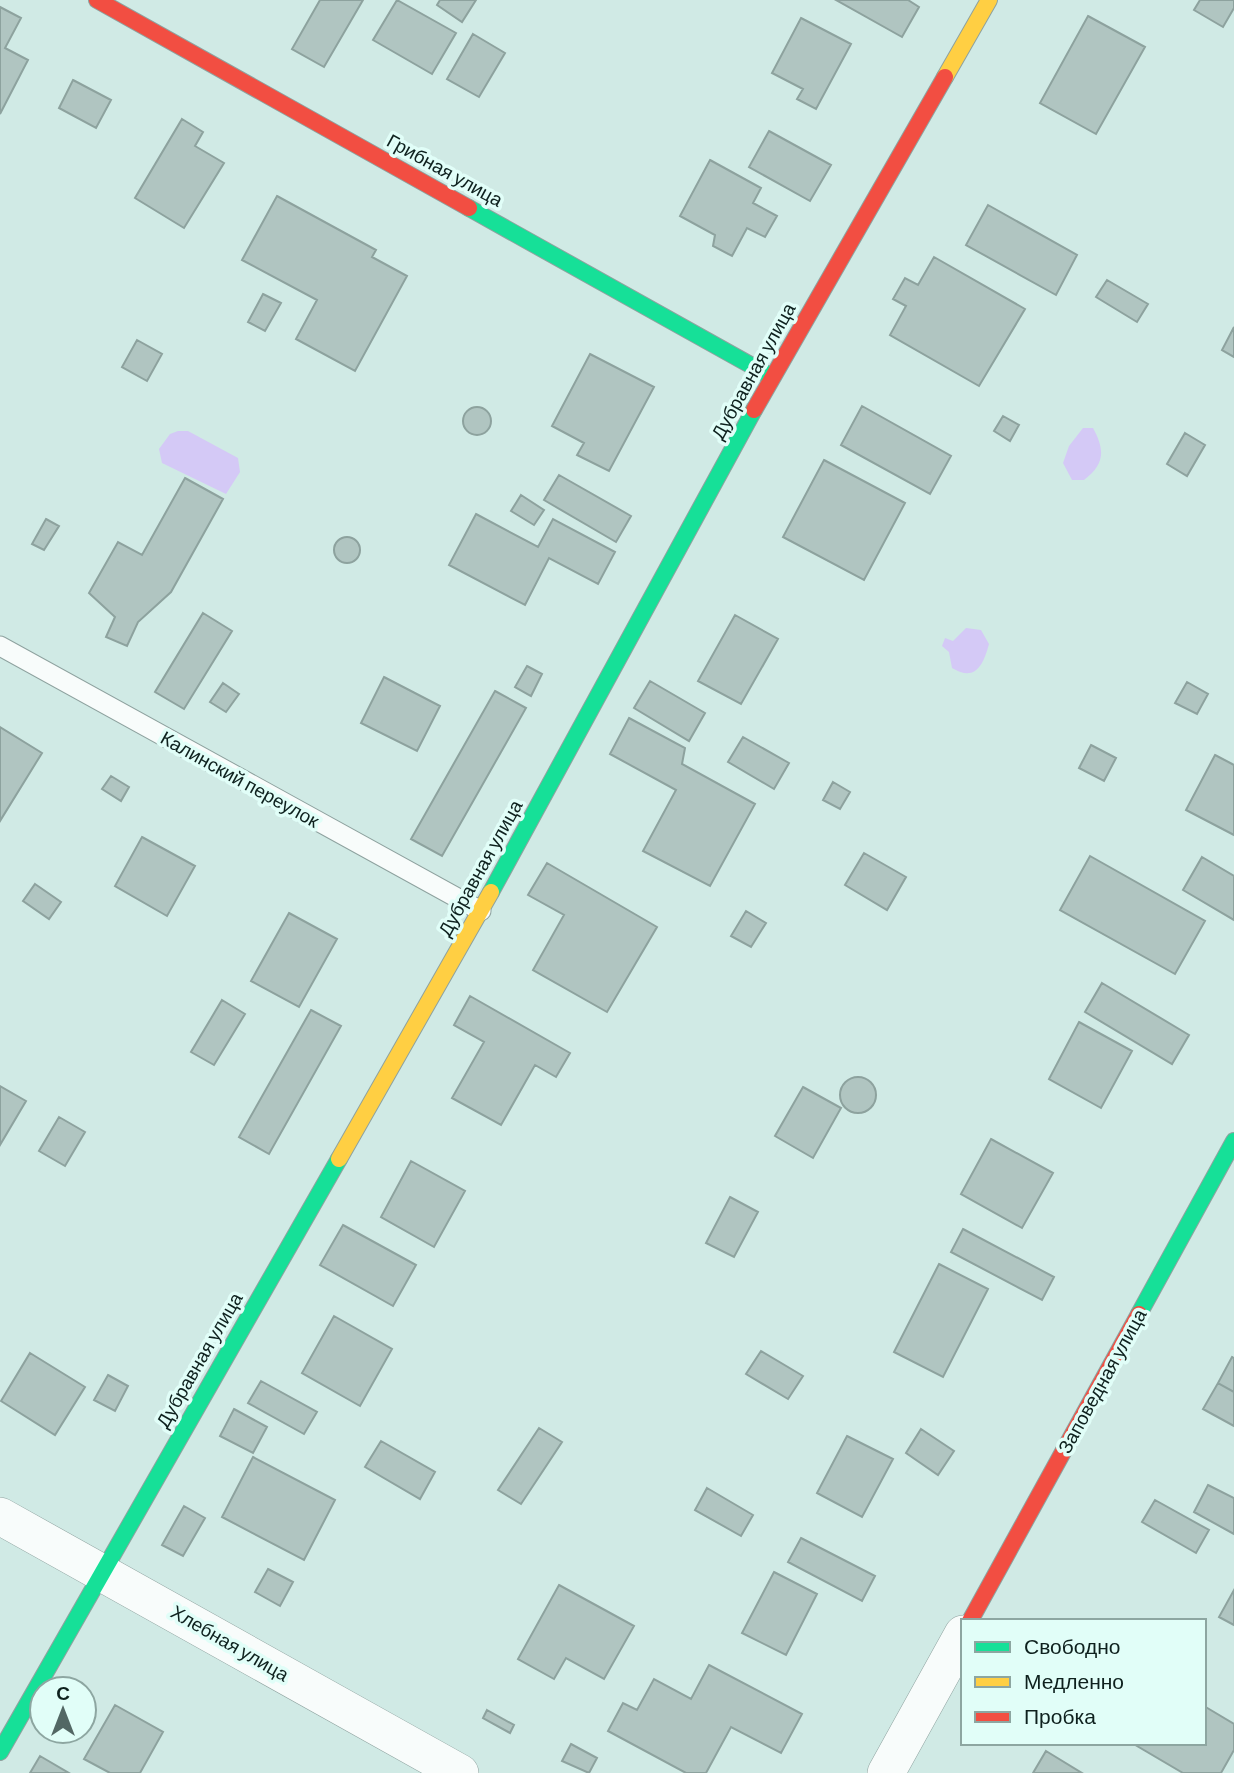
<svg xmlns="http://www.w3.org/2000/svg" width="1234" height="1773" font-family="Barlow,sans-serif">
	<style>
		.water { fill: #d4c9f6 }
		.building { fill: #b0c5c1; stroke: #8da29e; stroke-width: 2 }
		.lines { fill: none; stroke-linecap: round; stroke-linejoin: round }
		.lane-casing { stroke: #8ea29f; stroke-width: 21 }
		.street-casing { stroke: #8ea29f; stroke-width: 38 }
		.fast-casing { stroke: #8ea29f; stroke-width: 18 }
		.slow-casing { stroke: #8ea29f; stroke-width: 18 }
		.jam-casing { stroke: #8ea29f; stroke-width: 18 }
		.lane { stroke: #f8fcfb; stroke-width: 19 }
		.street { stroke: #f8fcfb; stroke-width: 37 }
		.fast { stroke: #16e098; stroke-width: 16 }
		.slow { stroke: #ffcf43; stroke-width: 16 }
		.jam { stroke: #f24e42; stroke-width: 16 }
		.labels { text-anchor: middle; stroke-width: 7; stroke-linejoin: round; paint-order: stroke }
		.street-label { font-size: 19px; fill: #0e211e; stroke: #e1fef8 }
	</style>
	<rect width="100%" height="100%" fill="#d0eae5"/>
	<path class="water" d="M1083,428H1093C1105,450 1105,464 1084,480H1072L1063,463L1069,446Z
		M178,431H188L238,458L240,472L226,494L162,463L159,449L170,434Z
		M966,628L981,630L989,644C983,666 975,682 952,668L949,652L942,646L945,638L953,641Z"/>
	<path class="building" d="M320,0H363L324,67L292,49Z
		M397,0L456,33L432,74L373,40Z
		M440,0H476L462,22L437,5Z
		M836,0H908L919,7L902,37Z
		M1200,0H1234V8L1223,27L1194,10Z
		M0,7L21,18L5,48L28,60L0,114Z
		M1088,16L1145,47L1096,134L1040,103Z
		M801,18L851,44L816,109L797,99L803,89L772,73Z
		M473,34L505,53L479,97L447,79Z
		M73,80L111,100L96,128L59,108Z
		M182,119L203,132L195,146L224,163L184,228L135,198Z
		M769,131L831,165L810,201L749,167Z
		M710,160L761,188L753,203L777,216L765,237L747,228L732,256L713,246L715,235L680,216Z
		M277,196L376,250L372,257L407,276L355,371L296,339L317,300L242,260Z
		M988,205L1077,255L1056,295L966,245Z
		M934,257L1025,309L979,386L890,335L906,306L893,299L905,278L918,285Z
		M1107,280L1148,304L1137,322L1096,297Z
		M263,294L281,303L265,331L248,322Z
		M1234,327V357L1222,350Z
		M137,340L162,354L147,381L122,367Z
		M590,354L654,387L609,471L577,455L584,443L552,426Z
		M862,406L951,456L930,494L841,445Z
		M463 421a14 14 0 1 1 28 0a14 14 0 1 1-28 0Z
		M1003,416L1019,425L1010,441L994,431Z
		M1185,433L1205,445L1187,476L1167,464Z
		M824,460L905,503L864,580L783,537Z
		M559,475L631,516L616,542L544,500Z
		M185,478L223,499L171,592L138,622L127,646L106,637L115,617L89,593L118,542L142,555Z
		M521,495L544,510L534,525L511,511Z
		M476,514L538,547L553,519L615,552L598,584L549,558L525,605L449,565Z
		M46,519L59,526L44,550L32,544Z
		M334 550a13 13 0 1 1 26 0a13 13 0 1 1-26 0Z
		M203,613L232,631L184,709L155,692Z
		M735,615L778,639L741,704L698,681Z
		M527,666L542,674L531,696L515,687Z
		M384,677L440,706L417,751L361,723Z
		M650,681L705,713L689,741L634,708Z
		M1187,682L1208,694L1197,714L1175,703Z
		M223,683L239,694L226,712L210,702Z
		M495,691L526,708L442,856L411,839Z
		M629,718L685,748L682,764L755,804L710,886L643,851L676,790L610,754Z
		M0,727L42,753L0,821Z
		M743,737L789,763L774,789L728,762Z
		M1091,745L1116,758L1104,781L1079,768Z
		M1215,755L1234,765V835L1186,810Z
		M111,776L129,787L121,801L102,789Z
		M833,782L850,792L840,809L823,800Z
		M142,837L195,866L167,916L115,886Z
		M864,853L906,877L887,910L845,885Z
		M1090,856L1205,921L1175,974L1060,910Z
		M1202,857L1234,876V920L1183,890Z
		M547,863L657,927L607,1012L533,970L564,915L528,895Z
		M35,884L61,902L49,919L23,901Z
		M746,911L766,923L751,947L731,936Z
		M289,913L337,939L299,1007L251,981Z
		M1102,983L1189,1035L1172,1064L1085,1012Z
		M470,996L570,1053L556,1077L535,1065L501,1125L452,1098L484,1042L454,1025Z
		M222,1000L245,1014L214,1065L191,1052Z
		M311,1010L341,1026L269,1154L239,1137Z
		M1079,1022L1132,1051L1101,1108L1049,1079Z
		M840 1095a18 18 0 1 1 36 0a18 18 0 1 1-36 0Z
		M0,1086L26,1101L0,1145Z
		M803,1087L841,1108L813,1158L775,1136Z
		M59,1117L85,1132L65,1166L39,1151Z
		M991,1139L1053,1173L1022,1228L961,1194Z
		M411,1161L465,1191L434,1247L381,1217Z
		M730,1197L758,1212L734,1257L706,1243Z
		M343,1225L416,1265L393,1306L320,1265Z
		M963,1229L1054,1277L1042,1300L951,1252Z
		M939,1264L988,1289L943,1377L894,1352Z
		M334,1316L392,1349L360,1406L302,1373Z
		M761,1351L803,1376L788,1399L746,1374Z
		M30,1353L85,1387L55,1435L1,1401Z
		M1232,1357L1234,1358V1392L1218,1383Z
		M108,1375L128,1386L115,1411L94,1400Z
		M261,1381L317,1412L304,1434L248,1403Z
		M1218,1383L1234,1392V1426L1203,1409Z
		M234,1409L267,1427L253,1453L220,1436Z
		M539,1428L562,1442L521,1504L498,1490Z
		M921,1429L954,1451L938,1475L906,1453Z
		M847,1436L893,1459L862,1517L817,1493Z
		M381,1441L435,1472L420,1499L365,1467Z
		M253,1457L335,1500L304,1560L222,1517Z
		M1208,1485L1234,1498V1534L1194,1512Z
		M707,1488L753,1515L741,1536L695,1510Z
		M1155,1500L1209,1530L1196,1553L1142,1522Z
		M184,1506L205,1518L183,1556L162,1545Z
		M801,1538L875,1576L862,1601L788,1562Z
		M268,1569L293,1582L280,1606L255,1592Z
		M774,1572L817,1594L786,1655L742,1633Z
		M559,1585L634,1626L604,1679L566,1658L554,1679L518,1659Z
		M1234,1590V1625L1219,1617Z
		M709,1665L802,1714L781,1753L731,1727L706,1773H686L608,1731L623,1703L637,1710L654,1679L691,1699Z
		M115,1705L163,1732L140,1773H110L84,1759Z
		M1204,1706L1234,1724V1750L1221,1773H1183L1132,1743H1204Z
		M487,1710L514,1725L510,1733L483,1718Z
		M571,1744L597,1758L589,1773L562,1761Z
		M1046,1751L1082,1773H1033Z
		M40,1756L69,1773H30Z"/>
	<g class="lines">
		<g class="lane-casing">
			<path id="lane" d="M0,646L481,911"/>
		</g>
		<g class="street-casing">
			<path id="street" d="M0,1516L460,1773
				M886,1773L963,1634"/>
		</g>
		<g class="fast-casing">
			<path id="fast" d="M469,208L772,377
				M491,892L754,410
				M1139,1314L1234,1141
				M0,1752L339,1159"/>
		</g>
		<g class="slow-casing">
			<path id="slow" d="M945,77L989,0
				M339,1159L491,892"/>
		</g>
		<g class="jam-casing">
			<path id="jam" d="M97,0L469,208
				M754,410L945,77
				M970,1621L1139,1314"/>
		</g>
		<use href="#lane" class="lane"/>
		<use href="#street" class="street"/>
		<use href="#fast" class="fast"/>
		<use href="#slow" class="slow"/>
		<use href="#jam" class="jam"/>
	</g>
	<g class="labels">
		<g class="street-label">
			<text transform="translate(445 170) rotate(29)" y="7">Грибная улица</text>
			<text transform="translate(753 371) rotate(-61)" y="7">Дубравная улица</text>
			<text transform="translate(240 779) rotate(29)" y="7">Калинский переулок</text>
			<text transform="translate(480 868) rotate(-61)" y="7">Дубравная улица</text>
			<text transform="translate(199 1360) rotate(-60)" y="7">Дубравная улица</text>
			<text transform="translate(1102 1381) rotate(-61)" y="7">Заповедная улица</text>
			<text transform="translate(230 1643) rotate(30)" y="7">Хлебная улица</text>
		</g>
	</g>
	<rect x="961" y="1619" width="245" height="126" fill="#e1fef8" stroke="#8da6a1" stroke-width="2"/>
	<rect x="975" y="1642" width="35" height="10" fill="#16e098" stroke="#8da6a1" stroke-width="2"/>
	<text x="1024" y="1654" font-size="21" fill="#0e211e">Свободно</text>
	<rect x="975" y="1677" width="35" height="10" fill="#ffcf43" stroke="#8da6a1" stroke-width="2"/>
	<text x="1024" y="1689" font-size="21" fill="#0e211e">Медленно</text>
	<rect x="975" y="1712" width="35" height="10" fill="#f24e42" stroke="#8da6a1" stroke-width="2"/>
	<text x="1024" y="1724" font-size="21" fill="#0e211e">Пробка</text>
	<g transform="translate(63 1710)"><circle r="33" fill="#e1fef8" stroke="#8da6a1" stroke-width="2"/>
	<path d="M0-5L12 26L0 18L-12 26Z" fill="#526764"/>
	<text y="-10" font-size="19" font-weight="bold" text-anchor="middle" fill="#0e211e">С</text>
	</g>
</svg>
